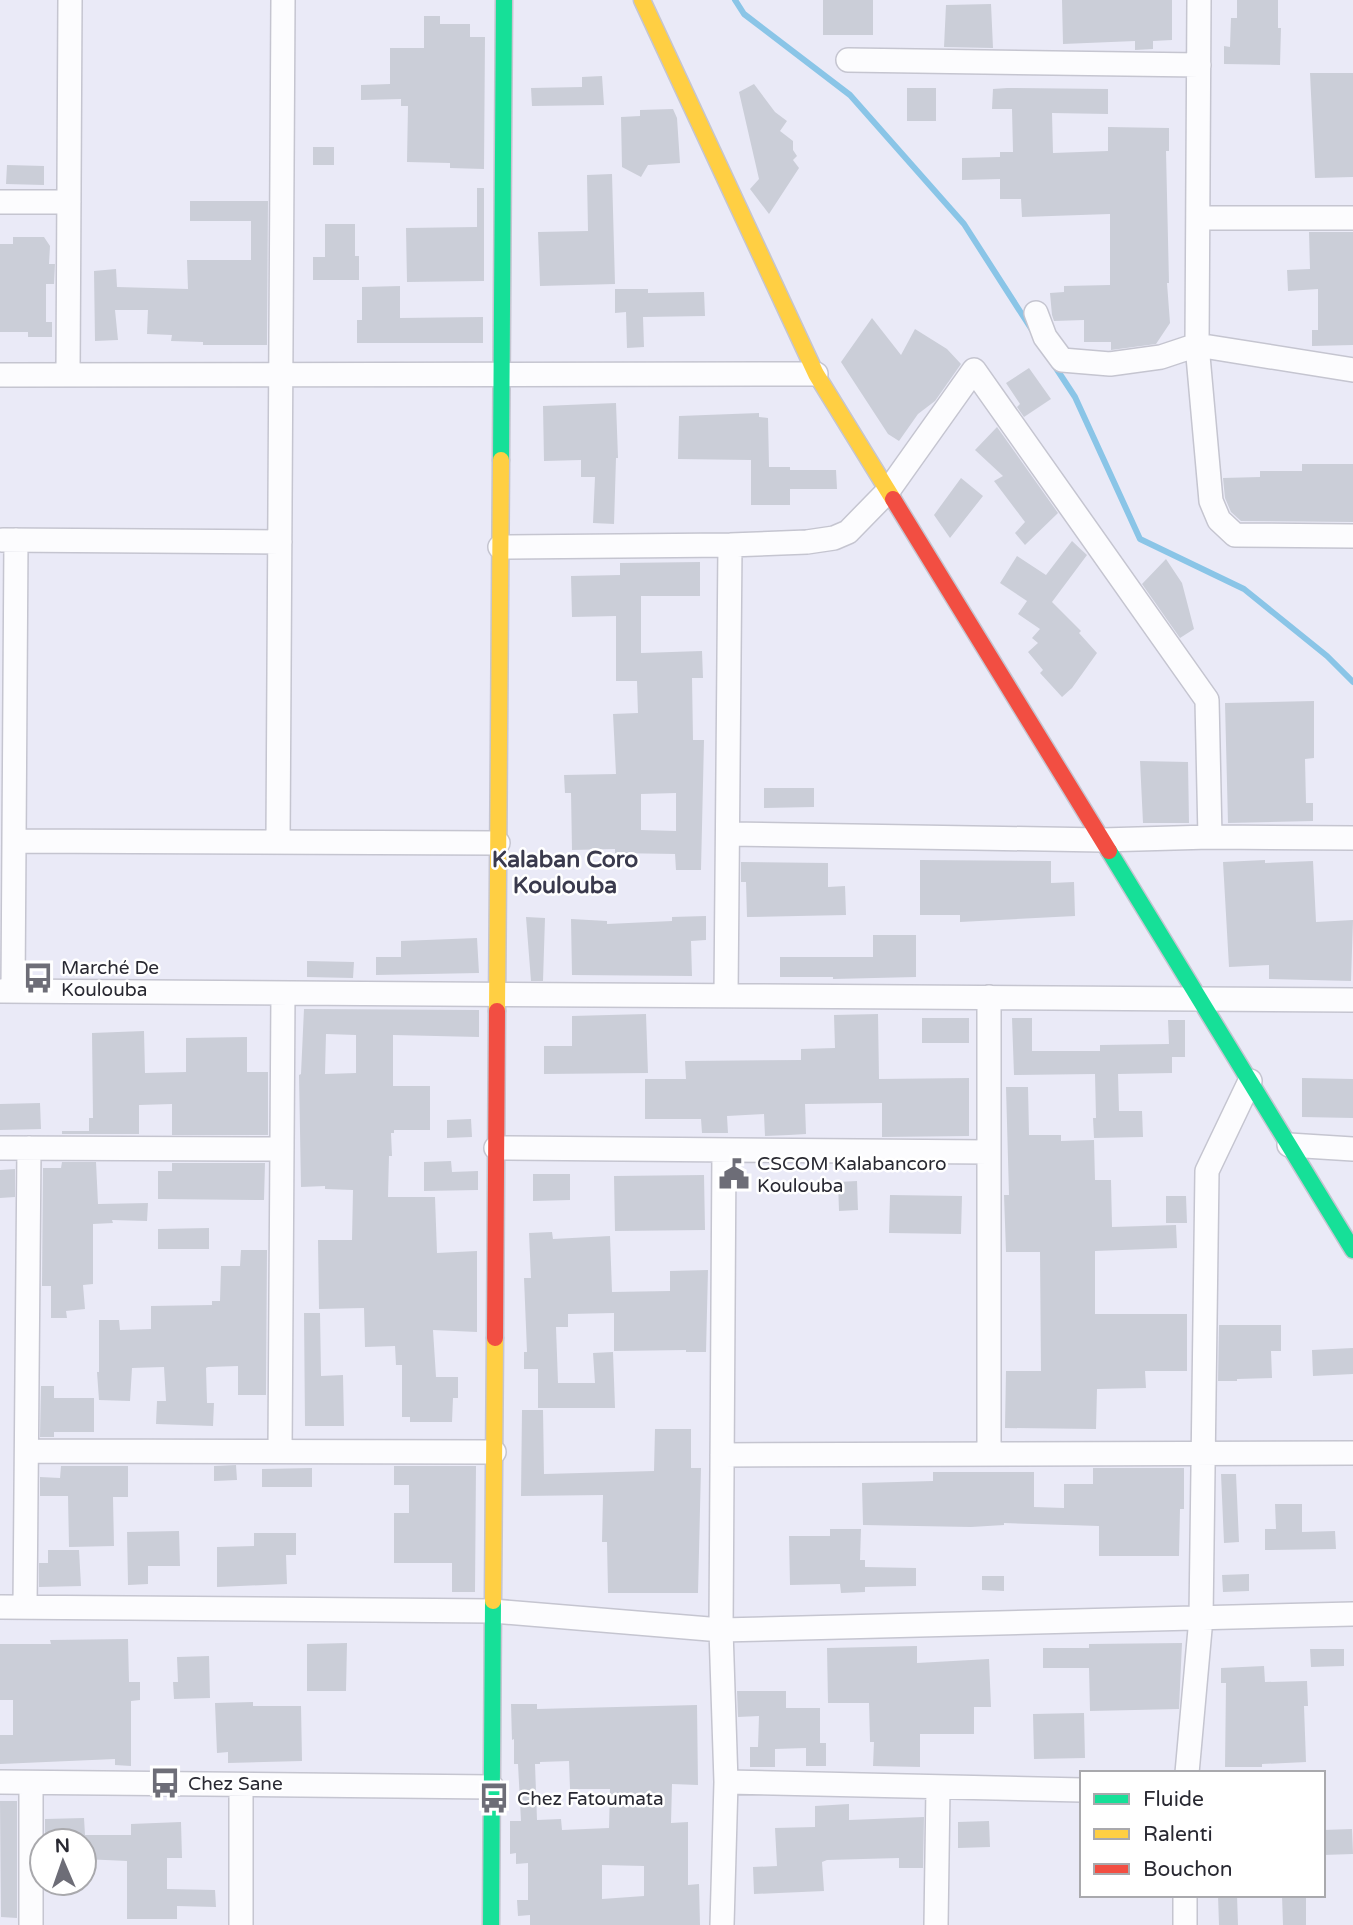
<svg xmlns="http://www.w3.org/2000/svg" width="1353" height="1925" font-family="'Varela Round',sans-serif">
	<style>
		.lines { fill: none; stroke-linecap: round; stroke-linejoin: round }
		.stream { stroke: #8ac5e7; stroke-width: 6 }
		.building { fill: #cbced8; fill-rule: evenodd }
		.street-casing { stroke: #c5c5d0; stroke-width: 26 }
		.fast-casing { stroke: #c5c5d0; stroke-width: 19 }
		.slow-casing { stroke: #c5c5d0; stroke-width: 19 }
		.jam-casing { stroke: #c5c5d0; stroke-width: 19 }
		.street { stroke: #fcfcfe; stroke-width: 23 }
		.fast { stroke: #16e098; stroke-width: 16 }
		.slow { stroke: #ffcf43; stroke-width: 16 }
		.jam { stroke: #f24e42; stroke-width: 16 }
		.labels { text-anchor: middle; stroke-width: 5; stroke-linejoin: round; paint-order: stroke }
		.poi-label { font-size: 19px; fill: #292932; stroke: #fff; text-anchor: start }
		.quarter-label { font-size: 23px; font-weight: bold; fill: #3a3a4d; stroke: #fff }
	</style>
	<rect width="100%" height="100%" fill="#eaeaf7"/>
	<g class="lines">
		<path class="stream" d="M735,0L744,14L850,95L964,224L1032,330
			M1054,365L1075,397L1140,539L1244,589L1327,656L1353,682"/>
	</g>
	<path class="building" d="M823,0H873V35H823Z
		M1062,0H1172V40L1153,41V49L1135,50V41L1063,44Z
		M1237,0H1278V28H1281L1280,65L1224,64V46L1230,47L1231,18H1237Z
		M991,4L993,48L944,47L946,5Z
		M424,16H440V24H470V37H485L484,169L450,168V163L407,162L408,106H401V99L361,100V85L390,84V48H424Z
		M1310,73H1353V177L1315,178Z
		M602,76L604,105L532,106L531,88L582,87V77Z
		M754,84L775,112L787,121L780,131L793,141V150L797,156L793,160L799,168L769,214L750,189L759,179L739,92Z
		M907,88H936V121H907Z
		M1007,88L1108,89V114L1052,113L1053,153L1108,151V127L1169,128V151H1166L1169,283H1167L1170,323L1156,344L1111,350V342H1084V320L1054,321L1052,315L1050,293L1064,292V286L1110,285V214L1022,217L1021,199H1000V179L962,180V158L1000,157V152H1013L1012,109H992L993,89Z
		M673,109L677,118L680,163L648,165L641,177L622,167L621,117L640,116V110Z
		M313,147H334V165H313Z
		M7,165L44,166V185L6,184Z
		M612,174L615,284L540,286L538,232L588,231L587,175Z
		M477,188H484V281L407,282L406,228L477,227Z
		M190,201H268L267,345H203V342L171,341L172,335L147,334L148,310H115L118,340L95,341L94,271L116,269L117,287L188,289L187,260H251V221H190Z
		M325,224H355V256H359V280H313V257H325Z
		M1309,232H1353V345L1312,346V330H1318V289L1288,291L1287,270L1310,269Z
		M13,237H44L50,246L49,264H55L54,284H46V322H52V337H28V332H0V244H13Z
		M400,286V318L483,317V343H357V320H362V287Z
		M615,289H648V293L704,292L705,316L643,317L644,347L627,348L626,312L615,313Z
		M872,318L901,355L915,329L947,349L961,364L935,401L918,414L899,441L888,434L841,362Z
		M1029,368L1051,399L1024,417L1017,407L1020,404L1006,383Z
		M616,403L618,458H616L614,524L593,523L595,477H581V460L544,461L543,406Z
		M759,413V417L768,418L769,467H790V470H836L837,489H790V505H751V460L678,459L679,416Z
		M997,427L1058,513L1025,545L1015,533L1025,522L994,481L1003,476L975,450Z
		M1302,464H1353V522L1241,521L1231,512L1225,498L1223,478L1260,477V471H1302Z
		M961,478L983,496L950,538L934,515Z
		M1072,541L1087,555L1052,602L1081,631L1079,633L1097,653L1072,688L1062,697L1040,673L1043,670L1028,652L1038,643L1032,638L1040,629L1018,614L1027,601L1000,583L1017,556L1046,575Z
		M1166,559L1182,583L1194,629L1180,638L1142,584Z
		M700,562V596H641V653L702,651L703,678H692L693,740H704L701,870H676L675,854L615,853V849L572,850L571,793H565L564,775L616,774L613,714L638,713L637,681H616V616L572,617L571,576L620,575V563ZM676,793V831L641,830V794Z
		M1314,701V758L1305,759L1306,803H1313V821L1228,823L1225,703Z
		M1140,761L1188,762L1189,823H1143Z
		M764,788H814V807L764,808Z
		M920,860L1051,861V883L1074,882L1075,916L960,922V915H920Z
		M1265,860V863L1313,861L1316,922L1353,920L1351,981L1269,979V965L1229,967L1223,862Z
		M741,862L828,863V887L845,886L846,915L747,917L746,882H741Z
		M706,916V940L691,941L692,976L572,975L571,919L607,921V924L672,921V917Z
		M526,917L545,918L543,981H531Z
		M873,935H916V977L833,979V977H780V957H873Z
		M477,938L479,973L376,975V957H401V941Z
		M307,961L354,962L353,978L307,977Z
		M304,1009L479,1010V1037L393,1035V1086H430V1130H394V1133H391L392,1156H389L388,1197H435L437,1253L477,1251V1332L433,1330L436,1377H458V1398H453L452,1422H410V1417H402V1365H396L395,1346L365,1347L364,1308L319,1309L318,1240H352L353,1190L325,1189V1186L301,1187L299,1075L301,1074ZM326,1034L356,1035V1073L325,1074Z
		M646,1014L648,1073L544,1074V1046H572V1016Z
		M878,1014L879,1079L969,1078V1136L882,1137V1103L805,1104L806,1134L789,1135L765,1136L764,1114L727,1116L728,1133H702L701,1119H645V1079H686L685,1061L801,1060V1049L835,1048L834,1015Z
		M922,1018H969V1043H922Z
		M1012,1018H1032V1051H1100V1045L1169,1044L1168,1020H1185V1057H1172V1073L1118,1074L1119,1111H1142L1143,1137L1094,1138L1093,1118H1096L1095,1074L1014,1075Z
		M144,1031L145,1073L186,1072V1038L247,1037V1072H268V1135H172V1104L139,1105V1134H62V1131H89V1118H93L92,1033Z
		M1302,1078L1353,1079V1118L1302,1117Z
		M1006,1087H1028L1029,1135H1061V1141L1094,1140L1095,1180H1111L1112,1227L1176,1225L1177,1248L1095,1251V1314H1187V1371H1145L1146,1388L1097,1389L1096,1429L1005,1428L1006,1371H1041L1040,1252H1006L1004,1195H1009Z
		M40,1103L41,1129L0,1130V1104Z
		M471,1119L472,1137L447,1138V1120Z
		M451,1161L452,1172L478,1171V1190L424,1191V1162Z
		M62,1162H96L98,1204L148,1203L147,1221L112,1220L113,1223L93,1224V1284L83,1285L85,1309L66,1311L67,1318H51V1286H42L43,1168H61Z
		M172,1163H265L264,1200L158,1199V1171H172Z
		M15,1169V1197L0,1198V1170Z
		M533,1174H570V1200L533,1201Z
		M704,1175L705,1230L615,1231L614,1176Z
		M857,1181L858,1210L839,1211L838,1182Z
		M890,1195L962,1196L961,1234L889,1233Z
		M1166,1196H1186L1187,1223H1166Z
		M209,1228V1249H158V1229Z
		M552,1232L553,1239L610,1236L612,1292L670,1291V1271L708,1270L706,1352H686V1350L614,1351V1313L568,1314V1327H556L558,1383H595L593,1353L613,1352L615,1408H538V1369H524V1352H527L524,1278H531L529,1233Z
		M241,1250H267L266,1395H238V1366L208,1367L206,1368L207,1403H214L213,1426L156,1424L157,1401H166L164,1367L132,1368L130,1401L99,1400L97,1372H99V1320H119L120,1330L151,1329V1306L212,1305V1301H220L221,1266H240Z
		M304,1313H320L321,1376L343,1375L344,1426H305Z
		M1219,1325H1281V1351H1271L1272,1378L1237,1379V1381H1218Z
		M1353,1348V1374L1313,1376L1312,1350Z
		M41,1386H54V1398H94V1432H54V1437H40Z
		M522,1410H543L544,1474L654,1471L655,1429H691V1468H701L698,1593H608L607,1542H602L603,1495L521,1496Z
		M236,1465L237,1480L214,1481V1466Z
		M61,1466H128V1497H113L114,1546L69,1547L68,1496H40V1477L60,1478Z
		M394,1466H476L475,1592H452V1563H394V1513H409V1485H394Z
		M312,1468V1487H262V1469Z
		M1093,1468H1184V1509H1180L1179,1556H1099V1526L1004,1523V1525L971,1527L863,1525L862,1483L933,1481V1472H1034V1507L1064,1508V1484H1093Z
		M1221,1474H1236L1239,1542L1224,1543Z
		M1275,1504H1302V1532L1335,1531L1336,1549L1265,1550V1529H1276Z
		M830,1529H861L860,1560H865V1567L916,1568V1586L865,1587V1592L841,1593L840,1584L790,1585L789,1536H830Z
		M179,1531L180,1566H148V1584L128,1585L127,1532Z
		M254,1533H296V1555H286L287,1584L217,1587V1547L254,1546Z
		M48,1550H79L81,1586L39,1587V1563H48Z
		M1249,1574V1591L1223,1592L1222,1575Z
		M982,1576H1004V1591L982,1590Z
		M128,1639L129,1682H140V1700L131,1701V1766L115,1765V1759L0,1764V1735H13V1700H0V1644H51L50,1640Z
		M347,1643L346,1691H307V1644Z
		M1182,1643L1179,1709L1090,1711L1089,1668H1043V1648H1089V1644Z
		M917,1646V1663L989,1659L991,1707H974V1734H920V1767L873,1766L874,1742H870L869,1703H828L827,1648Z
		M1310,1649H1344V1666L1311,1667Z
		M209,1656L210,1698L174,1699L173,1682H178L177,1657Z
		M1264,1666L1265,1682L1307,1681L1308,1706H1304L1306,1762L1262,1764V1767H1225L1226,1683H1221V1668Z
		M737,1691H786V1708H820V1743H826V1766H806V1748L775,1749V1767H750V1747H758L759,1716L738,1717Z
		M253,1702V1706H301L302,1761L228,1763V1752L217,1753L215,1703Z
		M511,1704H537V1709L697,1705L698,1785L672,1784L671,1823L688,1822V1885L699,1884L700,1925H530V1915L518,1916L517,1900H528V1863L516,1864V1853L510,1854V1821H521L518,1764H514V1739L512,1740ZM569,1761L570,1789H610L609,1828L562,1830L561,1819L537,1820L535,1764H540V1762ZM602,1865L644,1866V1896L602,1899Z
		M1084,1713L1085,1758L1034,1759L1033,1714Z
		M0,1801H17V1918L1,1917Z
		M849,1804V1820L924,1817L923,1868H899V1858L827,1860L822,1862L824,1891L754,1894L753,1867L777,1866L775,1828L815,1827V1806Z
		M84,1818L85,1835H131V1824L181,1822L182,1858H167V1889L215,1890L216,1907L177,1906V1919H127V1861L84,1859V1841H45V1819Z
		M989,1821L990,1847L958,1848V1822Z
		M1352,1829L1353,1854L1323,1855V1830Z
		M1218,1895H1237L1238,1925H1219Z
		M1282,1895H1306V1925H1283Z"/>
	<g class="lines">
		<g class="street-casing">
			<path id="street" d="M1199,0L1197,345L1211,501L1219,520L1235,535L1353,536
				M848,60L1199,65
				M0,202H69
				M1198,218H1353
				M1036,313L1045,337L1062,360L1110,364L1161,357L1197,345L1353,370
				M0,375L816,374
				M68,375L70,0
				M3,540L280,542
				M500,547L730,545L807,542L834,538L848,532L888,491L974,370L1207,700L1210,837
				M728,834L1102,840L1210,837L1353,838
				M14,841L498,843
				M278,842L283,0
				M0,991L1353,1000
				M13,991L16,540
				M726,995L730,545
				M1289,1145L1353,1149
				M0,1148L282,1149
				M496,1148L989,1152
				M27,1451L494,1452
				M280,1451L283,993
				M989,1454V997
				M722,1455L1353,1453
				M0,1607L493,1611L721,1630L1353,1614
				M25,1607L29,1148
				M1187,1773L1201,1618L1207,1171L1250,1081
				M0,1782L492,1787
				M726,1782L1082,1790
				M31,1783V1925
				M1185,1895V1925
				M241,1925V1785
				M722,1925L726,1782L721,1630L724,1150
				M936,1925L938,1788"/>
		</g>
		<g class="fast-casing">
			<path id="fast" d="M501,460L504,0
				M1109,851L1353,1250
				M491,1925L493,1601"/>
		</g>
		<g class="slow-casing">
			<path id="slow" d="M642,0L816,374L893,499
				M497,1011L501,460
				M493,1601L495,1338"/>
		</g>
		<g class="jam-casing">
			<path id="jam" d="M893,499L1109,851
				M495,1338L497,1011"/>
		</g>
		<use href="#street" class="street"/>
		<use href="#fast" class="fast"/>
		<use href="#slow" class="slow"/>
		<use href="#jam" class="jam"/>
	</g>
	<defs>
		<g id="bus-bare" transform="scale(2.415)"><path d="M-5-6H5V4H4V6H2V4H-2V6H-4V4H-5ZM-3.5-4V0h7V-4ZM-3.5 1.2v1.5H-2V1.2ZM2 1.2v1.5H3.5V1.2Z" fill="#6d6d77" stroke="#fff" stroke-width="2.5" paint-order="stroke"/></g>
		<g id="civic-bare" transform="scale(2.415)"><path d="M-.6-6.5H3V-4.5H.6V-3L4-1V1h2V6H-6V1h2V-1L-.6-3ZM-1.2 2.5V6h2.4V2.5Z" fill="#6d6d77" stroke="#fff" stroke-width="2.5" paint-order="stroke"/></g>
	</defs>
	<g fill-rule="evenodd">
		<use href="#bus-bare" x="38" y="978"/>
		<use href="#civic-bare" x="734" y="1174"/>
		<use href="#bus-bare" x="165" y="1783"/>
		<use href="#bus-bare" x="494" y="1798"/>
	</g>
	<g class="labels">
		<g class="poi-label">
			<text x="61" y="974">Marché De<tspan x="61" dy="22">Koulouba</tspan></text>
			<text x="757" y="1170">CSCOM Kalabancoro<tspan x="757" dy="22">Koulouba</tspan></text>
			<text x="188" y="1790">Chez Sane</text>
			<text x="517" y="1805">Chez Fatoumata</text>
		</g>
		<g class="quarter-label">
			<text x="565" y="867">Kalaban Coro<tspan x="565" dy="26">Koulouba</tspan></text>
		</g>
	</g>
	<rect x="1080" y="1771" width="245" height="126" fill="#ffffff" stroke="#a9a9ad" stroke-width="2"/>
	<rect x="1094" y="1794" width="35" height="10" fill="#16e098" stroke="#a9a9ad" stroke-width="2"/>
	<text x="1143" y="1806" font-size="21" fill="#292932">Fluide</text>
	<rect x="1094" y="1829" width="35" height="10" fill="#ffcf43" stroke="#a9a9ad" stroke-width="2"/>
	<text x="1143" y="1841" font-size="21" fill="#292932">Ralenti</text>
	<rect x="1094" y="1864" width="35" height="10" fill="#f24e42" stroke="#a9a9ad" stroke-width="2"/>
	<text x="1143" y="1876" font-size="21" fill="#292932">Bouchon</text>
	<g transform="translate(63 1862) rotate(358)"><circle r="33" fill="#ffffff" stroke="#a9a9ad" stroke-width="2"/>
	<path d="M0-5L12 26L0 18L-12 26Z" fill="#6d6d77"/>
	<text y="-10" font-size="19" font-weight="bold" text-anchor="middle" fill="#292932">N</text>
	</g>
</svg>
